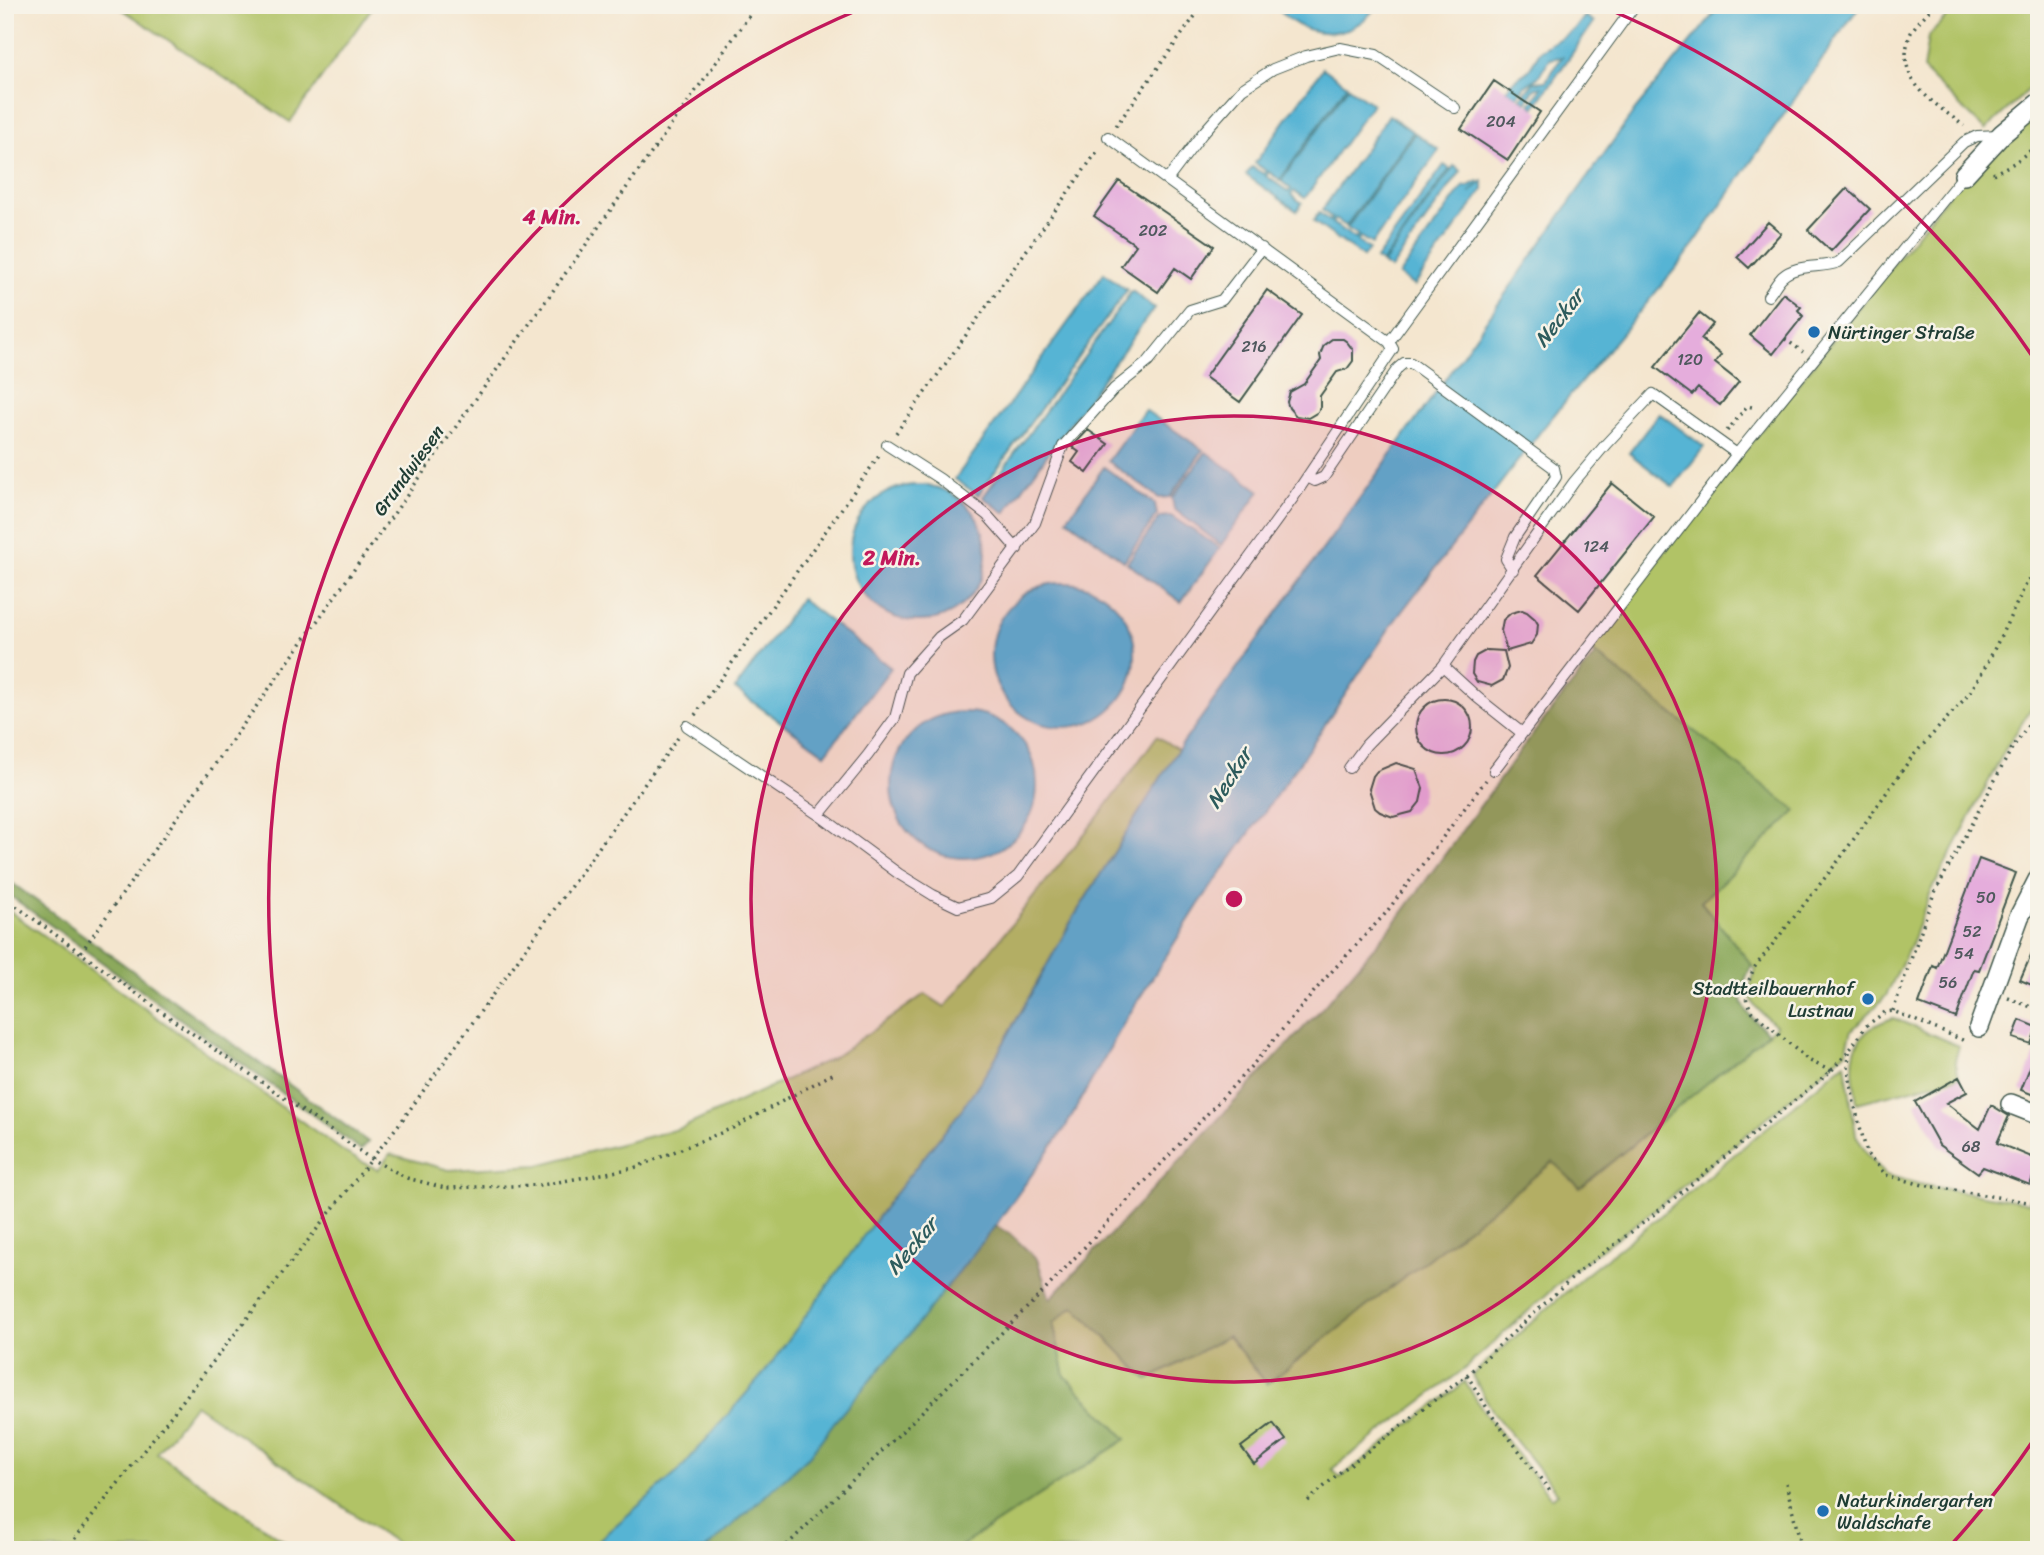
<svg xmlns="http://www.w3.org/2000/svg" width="2044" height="1555" font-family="Sriracha,sans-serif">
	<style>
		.green { fill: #b1c366; stroke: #68804d; stroke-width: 2 }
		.forest { fill: #8ca95b; stroke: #567348; stroke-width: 2 }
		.water { fill: #56b4d4; stroke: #3a7884; stroke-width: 2 }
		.building { fill: #e5addc }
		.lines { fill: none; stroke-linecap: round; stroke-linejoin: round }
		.service-casing { stroke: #3f564b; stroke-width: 12 }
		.minor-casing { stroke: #3f564b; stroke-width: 22 }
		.path { stroke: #3f564b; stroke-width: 3.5; stroke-dasharray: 2 5; stroke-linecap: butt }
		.service { stroke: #fff; stroke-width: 10 }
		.minor { stroke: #fff; stroke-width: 19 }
		.ring { fill: none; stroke: #c2185b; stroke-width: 3.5 }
		.poi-dot { fill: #1f6fb2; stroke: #f7f3e8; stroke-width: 2.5 }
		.labels { text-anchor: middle; stroke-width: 5; stroke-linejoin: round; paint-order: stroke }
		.number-label { font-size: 16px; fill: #50595e }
		.poi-label { font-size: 19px; fill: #1f3d34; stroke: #f7f3e8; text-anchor: start }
		.street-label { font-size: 19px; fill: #1f3d34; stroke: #f7f3e8 }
		.water-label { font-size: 21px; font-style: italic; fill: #2d5b5c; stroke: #f7f3e8 }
		.centre { fill: #c2185b; stroke: #f7f3e8; stroke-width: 3.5 }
		.ring-label { font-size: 21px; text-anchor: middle; font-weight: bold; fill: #c2185b; stroke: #f7f3e8; stroke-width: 5; stroke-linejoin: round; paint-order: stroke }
	</style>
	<rect width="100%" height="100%" fill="#f7f3e8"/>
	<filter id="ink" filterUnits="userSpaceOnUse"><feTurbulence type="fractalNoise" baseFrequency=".0143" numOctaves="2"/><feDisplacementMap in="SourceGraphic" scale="14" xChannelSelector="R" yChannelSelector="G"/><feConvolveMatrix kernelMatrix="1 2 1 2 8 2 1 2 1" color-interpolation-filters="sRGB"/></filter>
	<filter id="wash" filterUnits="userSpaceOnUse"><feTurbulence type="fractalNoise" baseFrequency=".00686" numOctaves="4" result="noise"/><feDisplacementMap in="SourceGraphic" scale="28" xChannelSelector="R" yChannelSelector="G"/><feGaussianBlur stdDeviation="1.57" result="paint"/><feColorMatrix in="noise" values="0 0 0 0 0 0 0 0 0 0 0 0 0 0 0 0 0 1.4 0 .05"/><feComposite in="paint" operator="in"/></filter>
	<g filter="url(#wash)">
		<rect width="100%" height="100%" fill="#f4e6cf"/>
		<path class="green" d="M116,5H372L373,6L290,122Z
			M1958,5H2039V80L1985,130L1923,70L1928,37Z
			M2039,103V696L2005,750L1929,896L1911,944L1886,996L1852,1030L1846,1051L1829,1067L1649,1214L1577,1267L1463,1370L1332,1469L1340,1478L1465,1382L1487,1416L1551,1498L1558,1493L1495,1415L1472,1375L1583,1277L1655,1220L1845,1063L1856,1135L1867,1154L1886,1175L1923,1185L2030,1203L2039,1181V1550H963L960,1547L1126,1439L1065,1376L1053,1323L1074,1306L1148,1380L1228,1336L1267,1383L1554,1161L1580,1188L1776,1026C1755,1006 1742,1001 1756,970L1701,902L1795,811L1588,648L1964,175Z
			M1157,736L1178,750L1072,920L992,1064L959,1113L889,1201L765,1372L678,1472L587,1550H406L195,1404L157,1453L297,1550H5V908L347,1154L378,1170L390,1154L449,1170L539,1165L682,1128L833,1058L925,994L945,1007L1102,812Z
			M1893,1018L1959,1046L1955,1060L1959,1077L1857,1103C1851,1063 1845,1033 1893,1018Z"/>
		<path class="forest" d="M1596,654L1796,811L1701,902L1752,965C1734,1000 1740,1008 1768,1033L1580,1188L1553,1162L1267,1384L1228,1336L1148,1380L1074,1306L1053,1323L1065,1376L1126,1439L961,1546L963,1550H705L810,1455L835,1421L908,1336L995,1226L1009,1233L1037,1259L1050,1299L1325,1005L1397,920L1529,739Z
			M5,878L368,1142L361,1150L5,892Z"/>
		<path class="water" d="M1275,5H1377C1353,43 1300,40 1275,5Z
			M1721,5H1860L1685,257L1544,427L1393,623L1302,759L1199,904L1125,1021L1065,1128L995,1226L908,1336L835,1421L810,1455L705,1550H587L678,1472L765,1372L889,1201L959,1113L992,1064L1072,920L1178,750L1434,395L1635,110Z
			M1585,16L1594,22L1534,108L1530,105L1542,87H1536L1526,102L1520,99L1534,82L1546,81L1562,57L1550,59L1538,77L1524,87L1517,97L1507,90L1512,82L1528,71L1541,50L1575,29Z
			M1323,68L1347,85L1280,180L1269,172L1266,176L1289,192L1291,189L1281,181L1348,87L1372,104L1305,198L1294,191L1291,195L1302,203L1297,211L1246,175L1252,167L1264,174L1266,171L1255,163Z
			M1389,115L1413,132L1346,226L1335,219L1332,223L1356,239L1358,235L1347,228L1415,133L1439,150L1372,244L1360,237L1358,242L1369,249L1363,257L1313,221L1319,213L1330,221L1332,218L1322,210Z
			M1444,165L1450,169L1382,263L1376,259Z
			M1454,166L1461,171L1391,269L1383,264Z
			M1478,181L1480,183L1469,193L1483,181V190L1414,286L1399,275L1464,185L1467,187Z
			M1104,273L1127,290L978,495L955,479Z
			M1132,291L1154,308L1005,513L983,497Z
			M1145,410L1203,450L1170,497L1159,498L1108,461Z
			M1659,413L1704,447L1673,487L1629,453Z
			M1206,452L1260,491L1221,545L1174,509L1172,498Z
			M1104,467L1155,504L1157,515L1124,561L1067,519Z
			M850 553a68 68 0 1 1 136 0a68 68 0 1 1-136 0Z
			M1171,516L1220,548L1181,602L1127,563L1160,517Z
			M991 655a72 72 0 1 1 144 0a72 72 0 1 1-144 0Z
			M801,599L891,668L825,754L735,689Z
			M891 785a73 73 0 1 1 146 0a73 73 0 1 1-146 0Z"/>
		<g id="blocks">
			<path class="building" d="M1494,81L1540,112L1508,160L1461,129Z
				M1119,181L1214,246L1191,279L1175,268L1158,292L1121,266L1136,245L1094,216Z
				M1847,188L1870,209L1831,251L1808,230Z
				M1768,222L1781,233L1749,268L1737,257Z
				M1267,290L1302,315L1240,402L1205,377Z
				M1783,293L1801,307L1798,310L1803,316L1773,354L1750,335Z
				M1699,313L1713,324L1701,339L1721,355L1715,363L1739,382L1720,405L1698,388L1692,395L1655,367Z
				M1332,339H1343L1347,342L1353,350V361L1347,369L1337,372L1320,396V407L1318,412L1308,418L1296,416L1289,408L1287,402L1290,392L1304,384L1321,360L1320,355L1324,345Z
				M1088,430L1108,444L1087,473L1072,462L1079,452L1072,447Z
				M1612,483L1654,517L1579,610L1537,575Z
				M1522,610L1527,612L1535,619L1538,624L1537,635L1531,644L1507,651L1501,631L1503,620L1511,613Z
				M1487,650L1504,651L1508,668L1503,680L1492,686L1477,682L1472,674L1473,662L1476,656Z
				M1416 727a28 28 0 1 1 56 0a28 28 0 1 1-56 0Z
				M1396,763L1416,769L1423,788L1420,802L1412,812L1393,817L1380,812L1375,808L1369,789L1373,776L1377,771Z
				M1979,859L2016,873L1979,970L1974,969L1956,1018L1919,1004L1933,966L1937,968Z
				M2039,937V988L2020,980Z
				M2020,1020L2037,1027L2031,1044L2013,1038Z
				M2038,1047H2039V1097L2021,1090Z
				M1959,1077L1967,1092L1946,1103L1980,1129L1991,1105L2009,1116L1997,1143L2039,1160L2030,1185L1983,1167L1978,1173L1939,1145L1915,1102Z
				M1273,1423L1286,1440L1254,1464L1241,1447Z"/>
		</g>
	</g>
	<g filter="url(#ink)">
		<use href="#blocks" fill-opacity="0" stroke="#3f564b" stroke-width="2"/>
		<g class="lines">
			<g class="service-casing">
				<path id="service" d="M1108,137L1389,342L1635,5
					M1168,179L1202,134L1242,89L1273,69L1306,56L1340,48L1376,55L1455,108
					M1768,296C1773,290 1777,282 1782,277C1797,263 1821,269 1839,262L1964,142L1977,136L1999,135
					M887,445L940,479L987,515L1017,549
					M1307,477L1315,481L1324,477L1398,368L1404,363H1411L1554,468L1556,477L1515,537L1506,559L1513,570
					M687,726L819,815L899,874L933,895L958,907L991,898L1018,876L1293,498L1393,349L1389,342
					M1522,733L1478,698L1443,666L1574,482L1606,444L1653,394L1737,454
					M1349,768L1366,745L1443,666
					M1494,770L1737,454L1964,175
					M819,815L868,755L895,718L907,673L939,637L963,620L1035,523L1063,446L1114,389L1148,362L1190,310L1222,300L1262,248"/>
			</g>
			<g class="minor-casing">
				<path id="minor" d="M1964,175L2002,134L2039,103
					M1979,1027L2019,917L2039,878
					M2011,1104L2039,1115"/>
			</g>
			<path class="path" d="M1934,5C1927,14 1914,25 1910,35C1893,81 1934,102 1964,126
				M1116,126L1203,5
				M1993,174L2014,163L2039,144
				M1785,339L1803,352
				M1727,431L1747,406L1756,408
				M896,433L1099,149
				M695,715L879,456
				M5,898L176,1022L371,1159L407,1178L445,1188L542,1185L634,1168L733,1128L836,1072
				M81,952L757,5
				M2008,998L2039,1010
				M1893,1011L1933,896L2011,750L2039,709
				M1849,1052L1848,1068L1854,1103L1867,1154L1886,1175L1923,1185L2039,1204
				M1831,1071L1808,1060L1753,1012L1747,1002L1745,990L1754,968L1839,860L1911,758L1969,694L1987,664L2039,558
				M1467,1375L1490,1413L1550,1491
				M1786,1483L1802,1550
				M1308,1501L1339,1473L1467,1375L1580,1271L1652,1216L1831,1071L1849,1051L1866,1026L1885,1012L1893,1011L1965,1041
				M66,1550L403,1119L680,735
				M782,1550L1046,1289L1256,1061L1323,981L1385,914L1486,780"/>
			<use href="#service" class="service"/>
			<use href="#minor" class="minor"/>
		</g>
	</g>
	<circle cx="1234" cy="899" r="483" fill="#c2185b" fill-opacity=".12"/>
	<g class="ring">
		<circle cx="1234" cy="899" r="483"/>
		<path d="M2039 1432A965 965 0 0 1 1951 1545M517 1545A965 965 0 0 1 865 7M1603 7A965 965 0 0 1 2039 366"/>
	</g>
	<g class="poi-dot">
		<circle cx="1814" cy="332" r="7"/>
		<circle cx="1868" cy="999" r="7"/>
		<circle cx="1823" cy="1511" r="7"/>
	</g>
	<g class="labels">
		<g class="number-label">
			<text x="1501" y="127">204</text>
			<text x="1153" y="236">202</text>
			<text x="1254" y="352">216</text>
			<text x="1690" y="365">120</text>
			<text x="1596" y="552">124</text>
			<text x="1986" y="903">50</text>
			<text x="1972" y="937">52</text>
			<text x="1964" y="959">54</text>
			<text x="1948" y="988">56</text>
			<text x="1971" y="1152">68</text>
		</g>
		<g class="poi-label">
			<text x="1828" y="339">Nürtinger Straße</text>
			<text x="1854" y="995" text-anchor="end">Stadtteilbauernhof<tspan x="1854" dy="22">Lustnau</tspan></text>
			<text x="1837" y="1507">Naturkindergarten<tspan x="1837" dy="22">Waldschafe</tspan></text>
		</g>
		<g class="street-label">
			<text transform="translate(408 470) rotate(-54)" y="7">Grundwiesen</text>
		</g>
		<g class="water-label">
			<text transform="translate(1559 318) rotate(-52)" y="7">Neckar</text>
			<text transform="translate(1229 778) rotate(-58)" y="7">Neckar</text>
			<text transform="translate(912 1246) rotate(-50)" y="7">Neckar</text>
		</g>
	</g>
	<circle cx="1234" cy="899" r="10" class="centre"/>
	<g class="ring-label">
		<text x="552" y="224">4 Min.</text>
		<text x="892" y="565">2 Min.</text>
	</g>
	<rect width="2044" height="1555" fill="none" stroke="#f7f3e8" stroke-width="28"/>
</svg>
